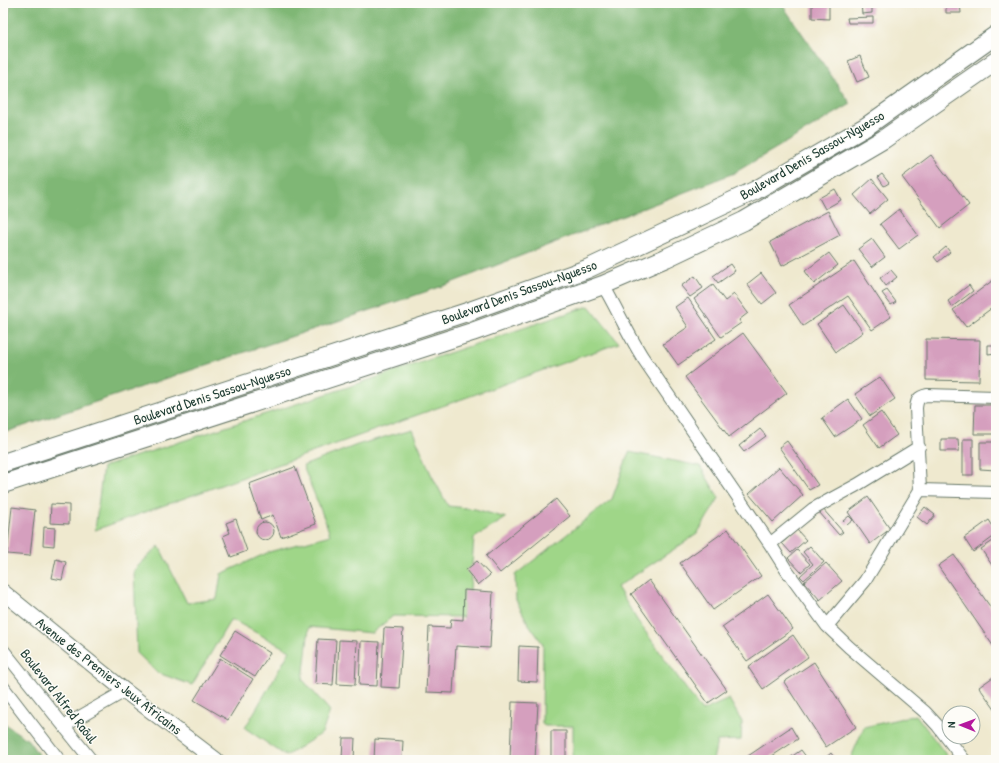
<svg xmlns="http://www.w3.org/2000/svg" width="999" height="763" font-family="'Patrick Hand',sans-serif">
	<style>
		.green { fill: #9fd688; stroke: #5f8a5e }
		.forest { fill: #7fb774; stroke: #4f7a54 }
		.building { fill: #d59fbe }
		.lines { fill: none; stroke-linecap: round; stroke-linejoin: round }
		.minor-casing { stroke: #68796a; stroke-width: 14 }
		.tertiary-casing { stroke: #68796a; stroke-width: 17 }
		.primary-casing { stroke: #68796a; stroke-width: 20 }
		.minor { stroke: #fff; stroke-width: 12 }
		.tertiary { stroke: #fff; stroke-width: 15 }
		.primary { stroke: #fff; stroke-width: 18 }
		.labels { text-anchor: middle; stroke-width: 3; stroke-linejoin: round; paint-order: stroke }
		.street-label { font-size: 14px; fill: #1f3d34; stroke: #fdfcf7 }
	</style>
	<rect width="100%" height="100%" fill="#fdfcf7"/>
	<filter id="ink" filterUnits="userSpaceOnUse"><feTurbulence type="fractalNoise" baseFrequency=".025" numOctaves="2"/><feDisplacementMap in="SourceGraphic" scale="8" xChannelSelector="R" yChannelSelector="G"/><feConvolveMatrix kernelMatrix="1 2 1 2 8 2 1 2 1" color-interpolation-filters="sRGB"/></filter>
	<filter id="wash" filterUnits="userSpaceOnUse"><feTurbulence type="fractalNoise" baseFrequency=".012" numOctaves="4" result="noise"/><feDisplacementMap in="SourceGraphic" scale="16" xChannelSelector="R" yChannelSelector="G"/><feGaussianBlur stdDeviation="0.9" result="paint"/><feColorMatrix in="noise" values="0 0 0 0 0 0 0 0 0 0 0 0 0 0 0 0 0 1.4 0 .05"/><feComposite in="paint" operator="in"/></filter>
	<g filter="url(#wash)">
		<rect width="100%" height="100%" fill="#efe9cf"/>
		<path class="green" d="M589,306L619,343L95,530L103,467L345,388Z
			M412,429L431,474L448,506L475,509L506,518L474,538L468,617L393,616L372,633L309,627L303,680L330,711L322,733L286,756L245,728L290,651L231,619L192,685L158,673L137,653L134,570L159,546L187,603L217,599L221,574L269,552L330,535L326,523L303,466L357,445Z
			M629,452L700,466L719,498L697,534L617,587L637,620L702,711L729,699L742,722L741,740L717,741L713,760H573V726H545L542,724L543,644L528,623L516,600L515,575L612,499Z
			M916,715L950,760H850L864,727Z"/>
		<path class="forest" d="M11,3H781L851,104L734,173L443,286L3,433V41Z
			M3,723L28,740L42,760H3Z"/>
		<g id="blocks">
			<path class="building" d="M812,3H829V19L812,18Z
				M861,3H872V13L862,14Z
				M946,3H960L961,13H946Z
				M873,17V23H848L847,18Z
				M860,56L869,77L857,82L848,61Z
				M931,155L969,205L940,228L902,177Z
				M882,174L889,183L884,186L878,177Z
				M872,179L888,199L870,214L854,195Z
				M835,189L841,200L825,209L819,198Z
				M899,209L918,235L899,249L880,224Z
				M828,211L840,235L782,266L770,242Z
				M872,239L885,257L872,267L858,249Z
				M946,247L950,252L938,262L934,257Z
				M829,253L838,265L814,284L805,271Z
				M854,261L891,317L872,330L848,296L803,326L789,305Z
				M730,264L735,271L718,283L713,276Z
				M891,270L897,277L886,286L880,278Z
				M761,273L776,293L762,304L747,284Z
				M695,276L703,288L690,297L681,286Z
				M996,278V305L966,327L953,310Z
				M713,285L725,301L734,294L748,313L739,320L741,323L721,337L694,299Z
				M969,285L973,291L952,307L948,301Z
				M887,290L896,302L891,305L882,293Z
				M688,298L716,339L678,365L663,344L688,327L675,307Z
				M844,305L863,332L836,352L817,324Z
				M743,333L787,393L729,437L685,377Z
				M926,339L980,340L979,381L926,380Z
				M988,345H996V353L988,354Z
				M880,377L895,399L870,416L855,394Z
				M848,399L862,419L835,437L822,418Z
				M975,405H996V434H974Z
				M881,412L897,435L879,448L863,425Z
				M760,429L766,436L744,452L739,446Z
				M941,439H958L959,451H941Z
				M963,439H973V475H963Z
				M787,441L818,485L809,490L779,447Z
				M980,442H996V470L980,469Z
				M295,467L316,524L281,537L273,515L261,520L249,484Z
				M779,467L803,495L773,522L749,494Z
				M868,497L890,529L870,544L848,512Z
				M556,499L570,516L500,573L486,556Z
				M51,504L69,505V524L50,523Z
				M12,507L35,510L30,556L7,554Z
				M925,507L935,515L927,525L917,517Z
				M822,508L843,532L839,535L819,512Z
				M849,516L853,520L847,525L843,521Z
				M236,519L247,551L231,557L223,536L230,533L226,523Z
				M989,520L996,531V535L973,552L964,538Z
				M256 531a9 9 0 1 1 18 0a9 9 0 1 1-18 0Z
				M44,527L55,528L54,546L43,545Z
				M728,529L761,576L713,610L680,563Z
				M797,530L806,540L791,553L782,543Z
				M993,541L996,546V571L981,549Z
				M810,546L824,562L804,580L800,576L813,564L803,552Z
				M797,550L810,564L801,572L788,558Z
				M954,555L996,615V650L938,566Z
				M56,559L66,562L62,580L52,578Z
				M477,561L490,575L478,585L466,570Z
				M826,563L842,581L820,600L804,582Z
				M649,580L727,690L708,703L631,594Z
				M464,590L493,592L490,648L456,646L453,693L426,692L429,627L450,628L451,619L463,620Z
				M768,594L793,629L747,661L722,627Z
				M384,628L403,629L399,688L381,687Z
				M235,631L270,653L255,677L220,655Z
				M793,635L808,657L763,689L748,667Z
				M318,639L336,640L333,685L315,684Z
				M339,640L357,641L355,685L337,684Z
				M361,641L379,642L377,686L359,685Z
				M519,646L538,647L537,682L518,681Z
				M220,658L253,679L228,720L194,700Z
				M814,662L856,727L826,747L784,682Z
				M996,675V711L979,687Z
				M512,702L538,703L535,760H510Z
				M791,727L798,739L766,760H750L748,756Z
				M551,731H566V760H551Z
				M343,738H355L354,760H342Z
				M375,739L403,741L402,760H374Z
				M801,750L807,758L805,760H787Z
				M831,753L836,760H823Z"/>
		</g>
	</g>
	<g filter="url(#ink)">
		<use href="#blocks" fill-opacity="0" stroke="#68796a" stroke-width="1"/>
		<g class="lines">
			<g class="minor-casing">
				<path id="minor" d="M603,285C617,309 628,334 643,358L770,544L787,571L827,626L849,647L925,712L938,726L964,760
					M920,490L996,492
					M770,544L813,509L857,485L919,447
					M827,626L865,581L920,490L916,408C917,400 918,397 927,395L996,397
					M3,650L91,760
					M3,687L59,760
					M64,726L125,691"/>
			</g>
			<g class="tertiary-casing">
				<path id="tertiary" d="M3,592L125,691L216,760"/>
			</g>
			<g class="primary-casing">
				<path id="primary" d="M3,463L467,312L587,269L756,190L867,126L996,35
					M3,484L472,332L603,285L666,258L744,221L884,139L996,61"/>
			</g>
			<use href="#minor" class="minor"/>
			<use href="#tertiary" class="tertiary"/>
			<use href="#primary" class="primary"/>
		</g>
	</g>
	<g class="labels">
		<g class="street-label">
			<text transform="translate(812 155) rotate(-30)" y="5">Boulevard Denis Sassou-Nguesso</text>
			<text transform="translate(519 292) rotate(-20)" y="5">Boulevard Denis Sassou-Nguesso</text>
			<text transform="translate(212 395) rotate(-18)" y="5">Boulevard Denis Sassou-Nguesso</text>
			<text transform="translate(109 676) rotate(38)" y="5">Avenue des Premiers Jeux Africains</text>
			<text transform="translate(59 696) rotate(52)" y="5">Boulevard Alfred Raôul</text>
		</g>
	</g>
	<rect width="999" height="763" fill="none" stroke="#fdfcf7" stroke-width="16"/>
	<g transform="translate(961 725) rotate(271)"><circle r="19" fill="#fdfcf7" stroke="#a4b0a9"/>
	<path d="M0-3L7 15L0 10L-7 15Z" fill="#b5179e"/>
	<text y="-6" font-size="11" font-weight="bold" text-anchor="middle" fill="#1f3d34">N</text>
	</g>
</svg>
